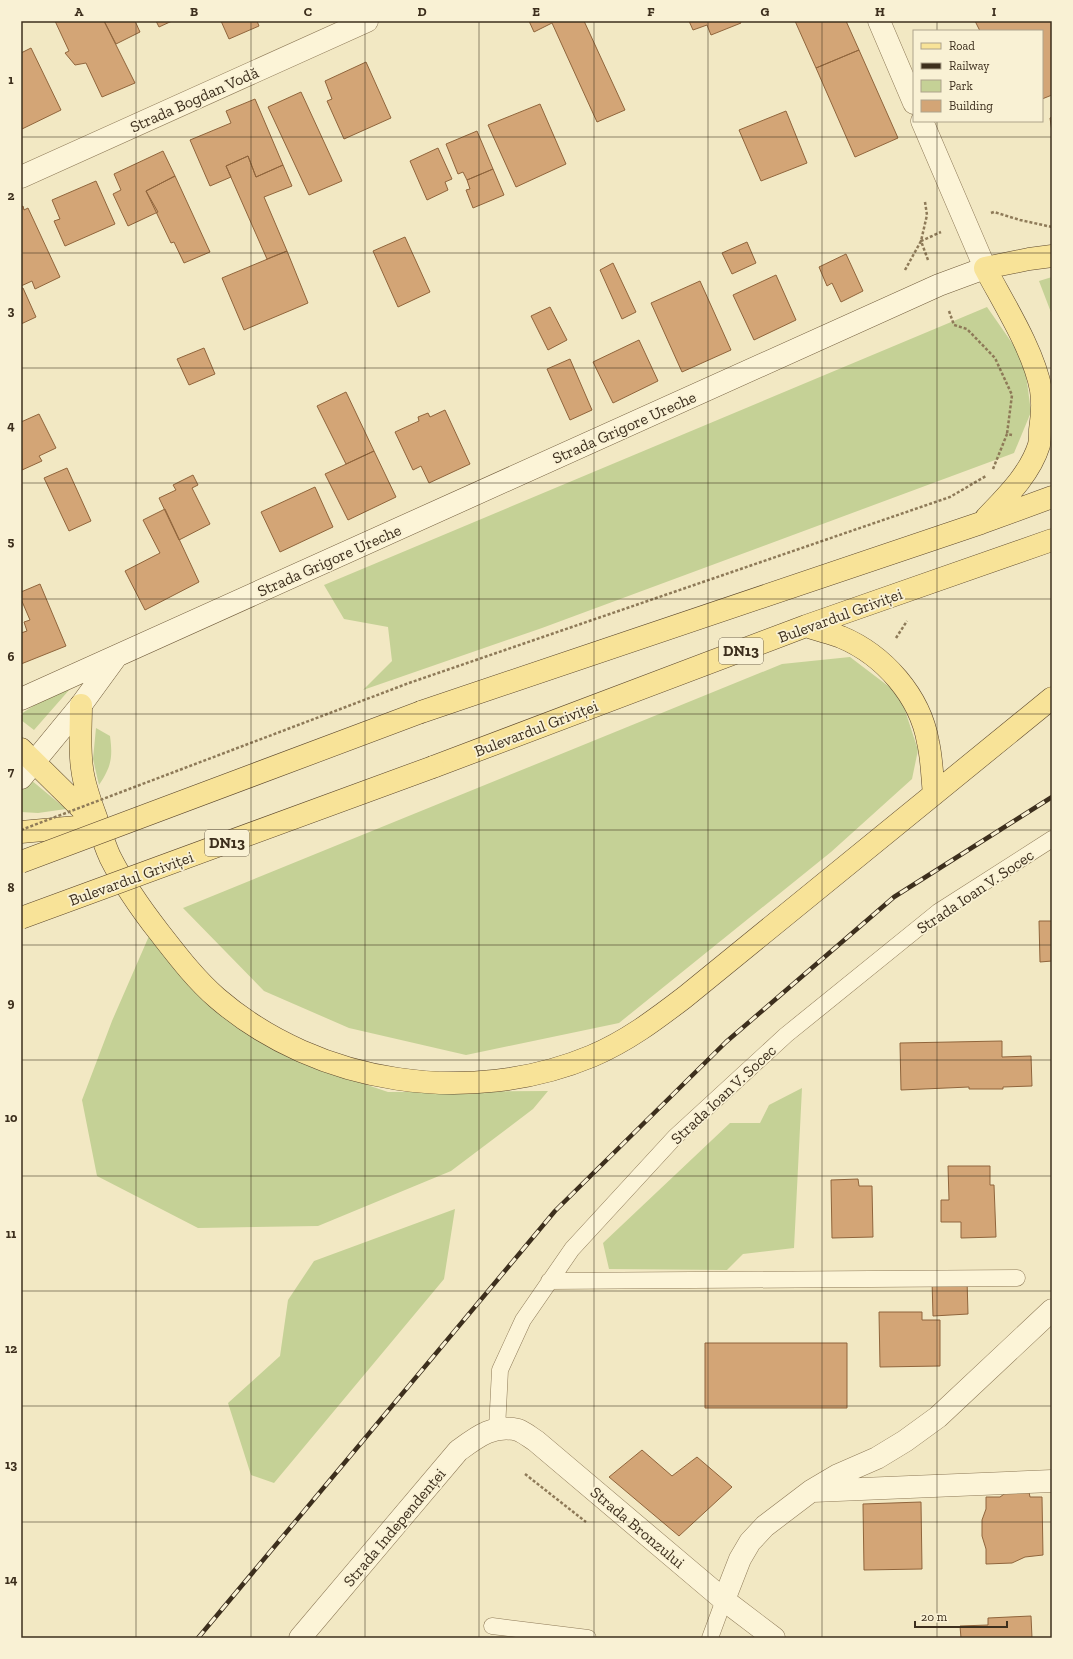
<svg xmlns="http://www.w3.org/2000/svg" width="1073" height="1659" font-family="'Zilla Slab',serif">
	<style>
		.green { fill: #c5d196 }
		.building { fill: #d3a576; stroke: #90653c }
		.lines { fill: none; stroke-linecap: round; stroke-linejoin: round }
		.lane-casing { stroke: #8e7a58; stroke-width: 17 }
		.street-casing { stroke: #8e7a58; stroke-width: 23 }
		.secondary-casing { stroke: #705b3b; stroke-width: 23 }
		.primary-casing { stroke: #5c472c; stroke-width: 23 }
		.path { stroke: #8e7a58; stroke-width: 2.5; stroke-dasharray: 3 2; stroke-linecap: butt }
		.lane { stroke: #fcf4d7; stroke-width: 16 }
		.street { stroke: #fcf4d7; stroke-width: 22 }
		.secondary { stroke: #fcf4d7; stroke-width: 22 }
		.primary { stroke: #f8e398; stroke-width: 22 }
		.rail-casing { stroke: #3d2f1d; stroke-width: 4.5 }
		.rail { stroke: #f9f1d4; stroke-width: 3; stroke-dasharray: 9; stroke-linecap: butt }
		.primary-bridge-casing { stroke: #5c472c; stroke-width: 23; stroke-linecap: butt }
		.path-bridge { stroke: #8e7a58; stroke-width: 2.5; stroke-dasharray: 3 2; stroke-linecap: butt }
		.primary-bridge { stroke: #f8e398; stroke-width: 22 }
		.grid { fill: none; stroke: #3d2f1d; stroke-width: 1; stroke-opacity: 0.55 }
		.labels { text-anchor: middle; stroke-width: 3.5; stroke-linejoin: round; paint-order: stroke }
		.shield { fill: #f9f1d4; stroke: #756954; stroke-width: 1 }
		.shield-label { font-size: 15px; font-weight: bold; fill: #3d2f1d }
		.street-label { font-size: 16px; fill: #3d2f1d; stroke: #f9f1d4 }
		.neatline { fill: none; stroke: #3d2f1d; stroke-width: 1.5 }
		.grid-label { font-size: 13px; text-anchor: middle; font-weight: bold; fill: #3d2f1d }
	</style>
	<rect width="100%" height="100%" fill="#f2e8c3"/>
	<path class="green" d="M1052,277V315L1039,281Z
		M987,307L1024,360L1031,412L1014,453L542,628L363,690L392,661L388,627L344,619L324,585Z
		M850,657L900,695L918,750L912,779L831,852L619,1023L466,1055L349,1028L264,991L183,908L782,664Z
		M84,673L34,730L21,720V714Z
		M96,728L110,736C113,758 111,767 99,785L93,759Z
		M31,780L66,809L38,813L21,812V790Z
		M149,936L214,1006L299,1062L388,1092L548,1091L533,1109L451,1171L318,1226L198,1228L97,1176L82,1100L112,1021Z
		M802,1088L794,1248L743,1254L727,1270L609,1269L603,1243L730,1123H760L769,1105Z
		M455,1209L444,1279L274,1483L251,1475L228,1403L280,1356L288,1300L314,1261Z"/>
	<path class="building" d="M55,21H104L135,83L102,97L86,63L75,65L65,53L69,51Z
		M104,21H135L140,32L116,44Z
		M156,21H172L159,27Z
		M221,21H257L259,26L229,39Z
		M529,21H584L625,110L597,122L552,23L534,32Z
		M689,21H740L741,23L711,35L707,25L693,30Z
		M795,21H846L859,50L816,68Z
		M975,21H1052V95L1042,99V31H980Z
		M31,48L61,110L22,129L21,126V53Z
		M859,50L898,138L855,157L816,68Z
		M366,62L391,118L344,139L327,101L332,99L325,81Z
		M301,92L342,181L309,195L268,107Z
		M255,99L283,165L256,177L248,156L226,166L231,177L210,186L190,140L231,123L226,111Z
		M540,104L566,164L516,187L488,125Z
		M786,111L807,163L761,181L739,130Z
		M1052,117V132L1050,118Z
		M477,131L493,169L467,180L463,172L458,174L446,144Z
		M438,148L452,179L445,182L448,190L427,200L410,161Z
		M163,151L175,176L146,191L158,212L128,226L113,194L121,190L114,174Z
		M248,156L256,177L283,165L292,186L264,197L287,251L267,259L226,166Z
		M493,169L504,195L473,208L466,190L470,189L467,180Z
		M175,176L210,252L184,263L174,242L171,243L146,191Z
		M96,181L115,224L65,246L54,221L60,219L52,200Z
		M23,206L24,210L28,208L60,277L35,289L32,281L21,286V207Z
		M405,237L430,292L398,307L373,251Z
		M747,242L756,263L732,274L722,253Z
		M287,251L308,303L244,330L222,278Z
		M846,254L863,291L841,302L832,283L827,286L819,267Z
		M613,263L636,312L622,319L600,270Z
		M776,275L796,320L754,340L733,295Z
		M700,281L731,350L682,372L651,303Z
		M21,288H23L36,317L21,324Z
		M550,307L567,340L548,350L531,316Z
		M639,340L658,381L613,403L593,362Z
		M204,348L215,374L189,385L177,359Z
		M570,359L592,410L570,420L547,369Z
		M346,392L374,451L346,464L317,406Z
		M445,410L470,464L429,483L421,466L413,470L395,432L419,421L418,417L428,413L430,417Z
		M39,414L56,448L39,456L42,461L22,470L21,422Z
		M374,451L396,497L348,520L325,474Z
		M67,468L91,521L69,531L44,478Z
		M193,475L198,485L192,488L210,524L179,540L159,498L176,490L173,485Z
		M315,487L333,527L280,552L261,512Z
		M165,509L199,582L145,610L125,571L160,553L143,520Z
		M40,584L66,646L21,664V633L27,631L24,622L30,620L21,599V592Z
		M1039,921H1052V961L1040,962Z
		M1002,1041V1057L1031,1056L1032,1086L1003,1087V1089H969V1087L901,1090L900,1043Z
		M948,1166H990V1185H994L996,1237L961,1238V1222H941V1200H949Z
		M858,1179L859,1186H872L873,1237L832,1238L831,1180Z
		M967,1279L968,1314L933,1316L932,1280Z
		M879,1312H922V1320H940V1366L880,1367Z
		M705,1343H847V1408H705Z
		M642,1450L672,1476L697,1457L732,1487L679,1536L609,1477Z
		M1007,1492H1029L1030,1497H1042L1043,1555L1025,1557L1012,1563L986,1564V1549L982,1536V1520L986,1509V1497H1000Z
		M921,1502L922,1569L864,1570L863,1504Z
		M1031,1616L1032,1638H961L960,1626L988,1625V1618Z"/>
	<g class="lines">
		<g class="lane-casing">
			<path id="lane" d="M549,1281L1017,1278
				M497,1429L500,1370L523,1320L572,1249L675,1137L786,1035L938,912L1052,839
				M492,1626L588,1638
				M710,1638L724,1600"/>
		</g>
		<g class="street-casing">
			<path id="street" d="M879,21L914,103
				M922,121L985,268
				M21,177L367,21
				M813,1491L1052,1481
				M724,1600L740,1559L750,1542L765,1526L811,1491L838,1475L877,1458L905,1441L938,1417L1052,1310
				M300,1638L458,1451C477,1437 493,1424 518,1430C524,1432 531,1438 536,1441L724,1600L774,1638"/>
		</g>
		<g class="secondary-casing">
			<path id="secondary" d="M21,699L939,285L985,268
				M21,778L81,705L116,657"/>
		</g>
		<g class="primary-casing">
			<path id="primary" d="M986,518C1006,497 1030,474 1039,445C1040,440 1040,435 1040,430C1042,417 1043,403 1041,390C1034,351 1004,304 985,268L1029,259L1052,256
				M806,626C817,630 830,633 841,637C884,655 920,696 928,742C932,759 932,777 934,794
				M81,705C81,726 79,747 82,768C84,785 90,801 96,817C100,830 104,844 110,857C123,883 141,909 159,932C177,955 195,979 217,998C318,1085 470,1107 592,1056C627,1041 655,1020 685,997L1052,698
				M421,712L981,523L1052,497
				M21,749L95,822
				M433,767L806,626L1052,540
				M21,832L99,825"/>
		</g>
		<path class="path" d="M991,213L994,212L1020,220L1052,227
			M928,260L921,241L941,232
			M905,270L921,241L927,215L925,202
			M949,311L954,325L967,329L995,358L1012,395L1007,434
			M993,469L1007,434L1012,435
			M896,638L907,621
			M409,683L950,497L986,476
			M525,1474L586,1522"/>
		<use href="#lane" class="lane"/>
		<use href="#street" class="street"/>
		<use href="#secondary" class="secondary"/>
		<use href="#primary" class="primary"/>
		<g class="rail-casing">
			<path id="rail" d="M198,1638L555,1211L726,1042L894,897L1052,797"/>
		</g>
		<use href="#rail" class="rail"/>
		<g class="primary-bridge-casing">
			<path id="primary-bridge" d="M21,862L421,712
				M21,918L433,767"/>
		</g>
		<path class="path-bridge" d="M21,830L409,683"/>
		<use href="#primary-bridge" class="primary-bridge"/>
	</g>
	<path class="grid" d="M136,21V1638M251,21V1638M365,21V1638M479,21V1638M594,21V1638M708,21V1638M822,21V1638M937,21V31M937,121V1638M21,137H1052M21,253H1052M21,368H1052M21,483H1052M21,599H1052M21,714H1052M21,830H1052M21,945H1052M21,1060H1052M21,1176H1052M21,1291H1052M21,1406H1052M21,1522H1052"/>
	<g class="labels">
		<g class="shield">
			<rect x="719" y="638" width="44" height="26" rx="3"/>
			<rect x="205" y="830" width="44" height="26" rx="3"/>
		</g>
		<g class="shield-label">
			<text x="741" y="656">DN13</text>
			<text x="227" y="848">DN13</text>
		</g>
		<g class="street-label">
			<text transform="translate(194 99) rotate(-24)" y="6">Strada Bogdan Vodă</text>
			<text transform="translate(624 427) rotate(-24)" y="6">Strada Grigore Ureche</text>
			<text transform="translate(329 560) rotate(-24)" y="6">Strada Grigore Ureche</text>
			<text transform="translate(840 615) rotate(-20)" y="6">Bulevardul Griviței</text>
			<text transform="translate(536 728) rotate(-21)" y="6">Bulevardul Griviței</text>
			<text transform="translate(131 878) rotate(-20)" y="6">Bulevardul Griviței</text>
			<text transform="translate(975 891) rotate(-34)" y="6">Strada Ioan V. Socec</text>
			<text transform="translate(723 1094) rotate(-43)" y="6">Strada Ioan V. Socec</text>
			<text transform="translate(394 1527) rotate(-50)" y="6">Strada Independenței</text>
			<text transform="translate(638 1527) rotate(40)" y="6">Strada Bronzului</text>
		</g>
	</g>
	<rect width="1073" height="1659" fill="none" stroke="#f9f1d4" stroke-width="44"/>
	<rect x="913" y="30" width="130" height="92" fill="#f9f1d4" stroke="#aea38b"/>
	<rect x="921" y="43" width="20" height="6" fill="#f8e398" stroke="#aea38b"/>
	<text x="949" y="50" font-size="12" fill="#3d2f1d">Road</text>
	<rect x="921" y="63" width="20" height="6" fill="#3d2f1d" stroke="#aea38b"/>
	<text x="949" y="70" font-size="12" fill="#3d2f1d">Railway</text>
	<rect x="921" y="80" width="20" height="12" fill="#c5d196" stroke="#aea38b"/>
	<text x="949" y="90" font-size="12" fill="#3d2f1d">Park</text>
	<rect x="921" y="100" width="20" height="12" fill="#d3a576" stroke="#aea38b"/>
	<text x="949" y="110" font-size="12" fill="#3d2f1d">Building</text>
	<path d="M915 1621v6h92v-6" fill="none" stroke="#3d2f1d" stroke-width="2"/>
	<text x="921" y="1621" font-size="12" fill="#3d2f1d" stroke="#f9f1d4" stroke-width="3" paint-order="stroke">20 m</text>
	<rect x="22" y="22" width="1029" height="1615" class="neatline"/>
	<g class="grid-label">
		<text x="79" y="16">A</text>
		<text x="194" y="16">B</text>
		<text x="308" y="16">C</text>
		<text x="422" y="16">D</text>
		<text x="536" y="16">E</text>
		<text x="651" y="16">F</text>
		<text x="765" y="16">G</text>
		<text x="880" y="16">H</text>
		<text x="994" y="16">I</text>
		<text x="11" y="84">1</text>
		<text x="11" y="200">2</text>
		<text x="11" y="315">3</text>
		<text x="11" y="430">4</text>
		<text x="11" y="546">5</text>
		<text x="11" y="661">6</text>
		<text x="11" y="776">7</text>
		<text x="11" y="892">8</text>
		<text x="11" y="1007">9</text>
		<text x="11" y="1122">10</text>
		<text x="11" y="1238">11</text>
		<text x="11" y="1353">12</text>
		<text x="11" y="1469">13</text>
		<text x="11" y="1584">14</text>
	</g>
</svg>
